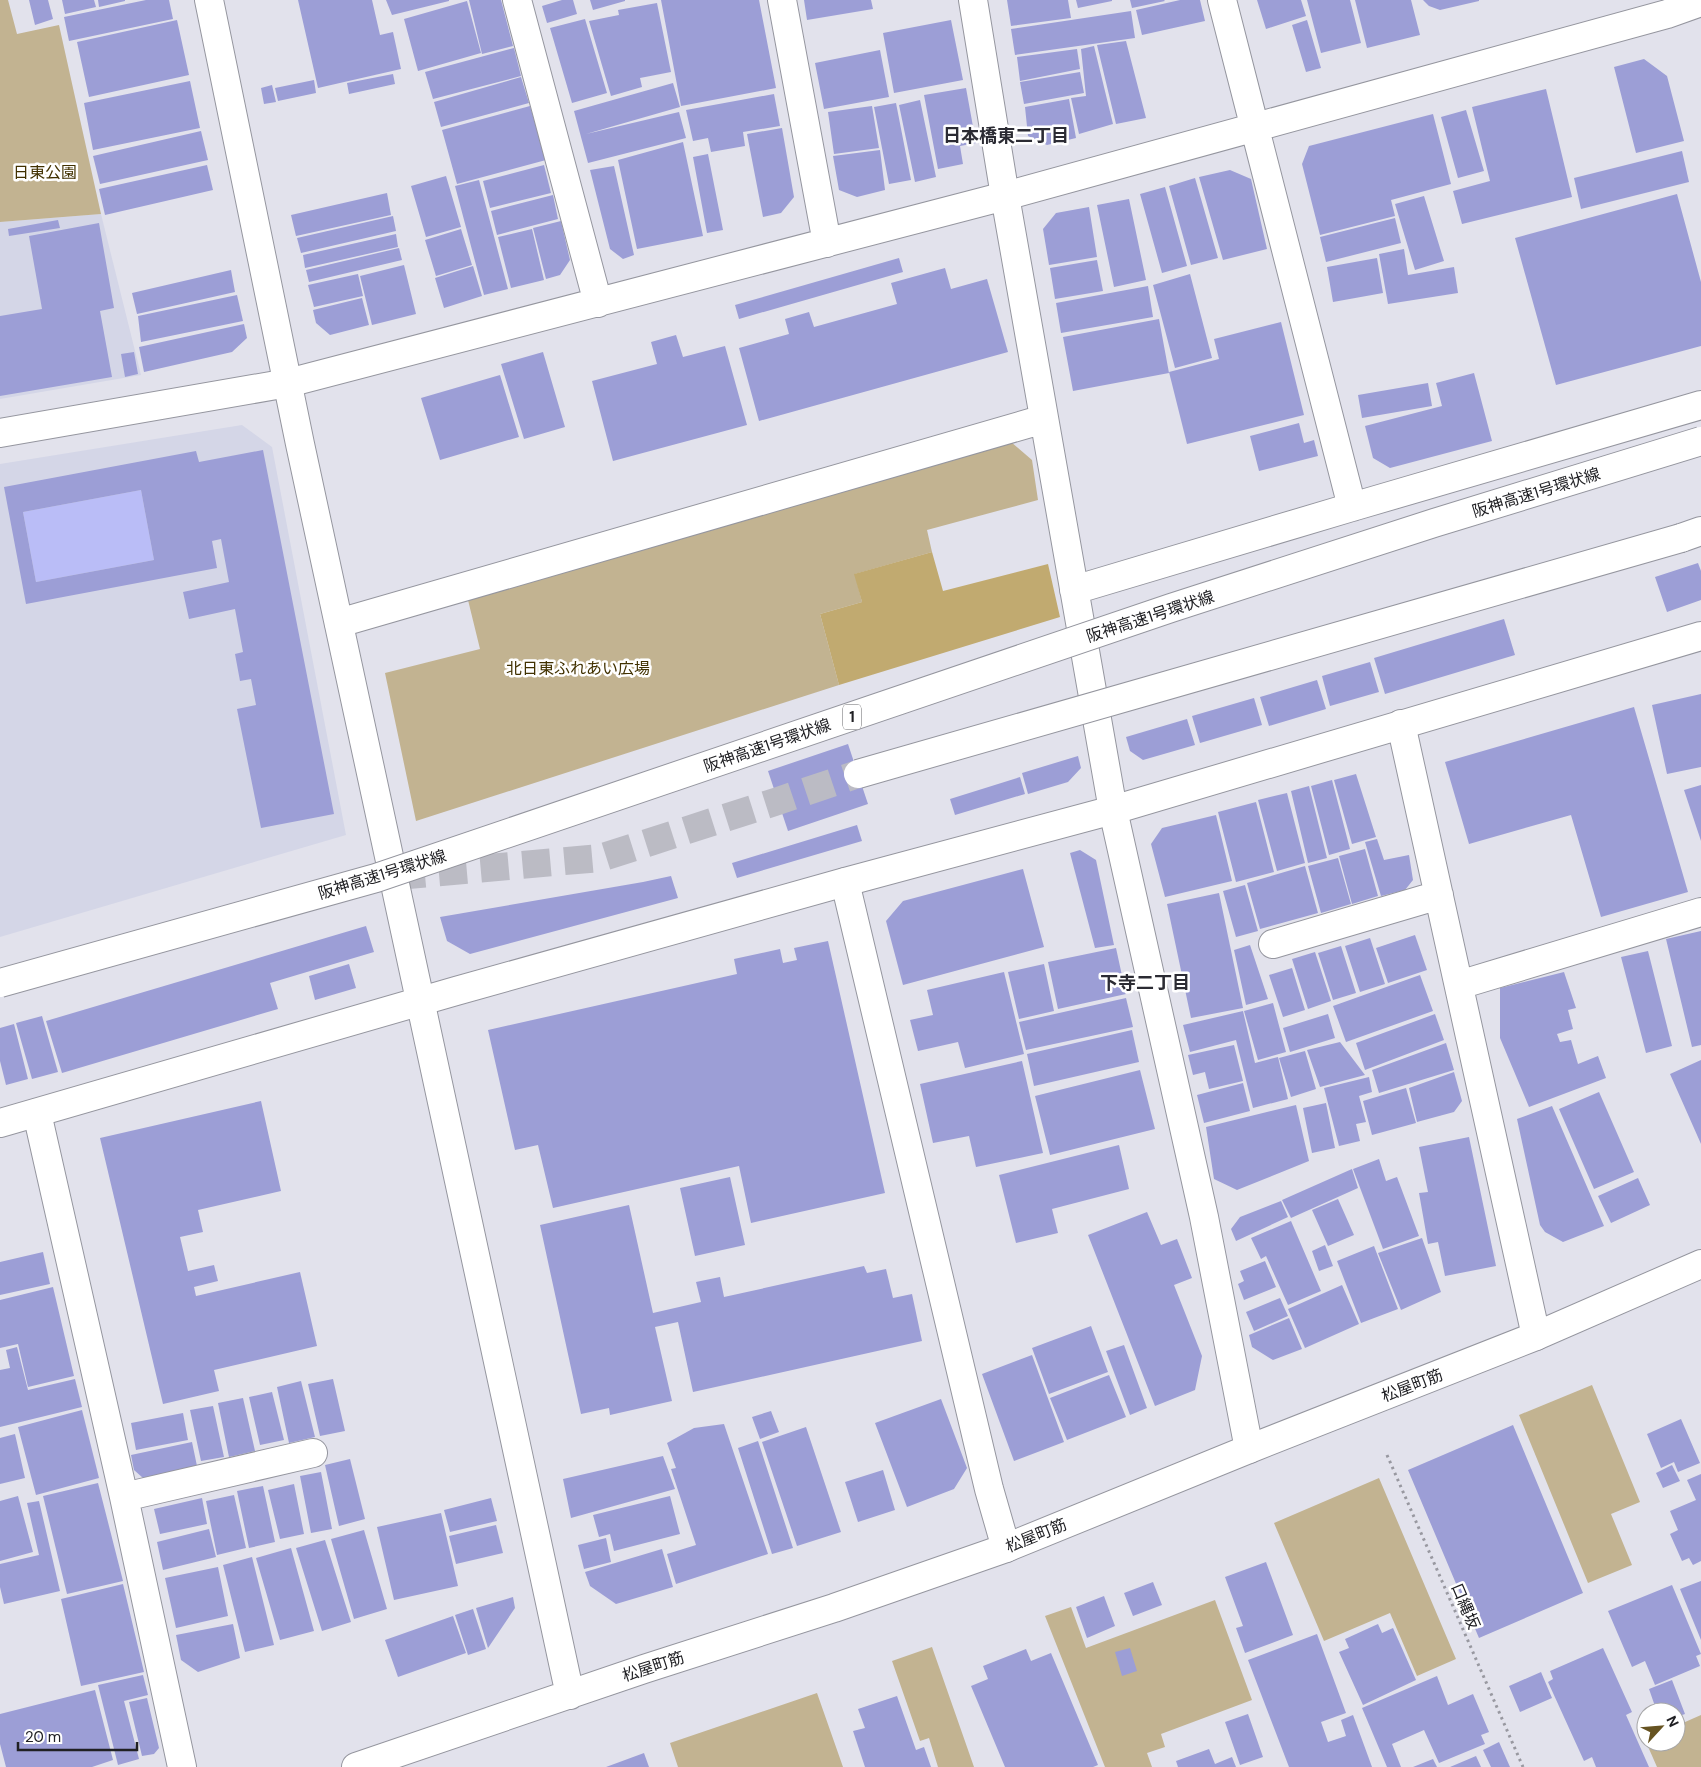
<svg xmlns="http://www.w3.org/2000/svg" width="1701" height="1767" font-family="'DM Sans','Noto Sans JP',sans-serif">
	<style>
		.built { fill: #d4d6e7 }
		.green { fill: #c2b391 }
		.forest { fill: #c1aa70 }
		.water { fill: #babdf7 }
		.building { fill: #9c9ed6; fill-rule: evenodd }
		.lines { fill: none; stroke-linecap: round; stroke-linejoin: round }
		.highway-tunnel { stroke: #bbbbc4; stroke-width: 28; stroke-dasharray: 28 14; stroke-linecap: butt }
		.street-casing { stroke: #95969f; stroke-width: 30 }
		.secondary-casing { stroke: #95969f; stroke-width: 30 }
		.highway-casing { stroke: #95969f; stroke-width: 30 }
		.path { stroke: #9898a0; stroke-width: 3; stroke-dasharray: 2.5 4; stroke-linecap: butt }
		.street { stroke: #fff; stroke-width: 28 }
		.secondary { stroke: #fff; stroke-width: 28 }
		.highway { stroke: #fff; stroke-width: 28 }
		.highway-bridge-casing { stroke: #95969f; stroke-width: 30; stroke-linecap: butt }
		.highway-bridge { stroke: #fff; stroke-width: 28 }
		.labels { text-anchor: middle; stroke-width: 5; stroke-linejoin: round; paint-order: stroke }
		.shield { fill: #fff; stroke: #636366; stroke-width: 1 }
		.shield-label { font-size: 15px; font-weight: bold; fill: #202024 }
		.park-label { font-size: 16px; fill: #413100; stroke: #fff }
		.street-label { font-size: 16px; fill: #202024; stroke: #fff }
		.neighbourhood-label { font-size: 18px; font-weight: bold; fill: #2b2b33; stroke: #fff }
	</style>
	<rect width="100%" height="100%" fill="#e2e2ec"/>
	<path class="built" d="M101,214L141,375L0,399V222Z
		M242,425L272,447L346,835L0,937V464Z"/>
	<path class="green" d="M0,0H8L17,34L59,25L101,214L0,222Z
		M1011,442L1032,460L1038,500L927,530L932,552L855,574L862,602L820,614L839,685L416,821L385,673L480,649L468,600Z
		M1592,1385L1640,1502L1611,1514L1632,1565L1588,1583L1519,1415Z
		M1379,1478L1456,1659L1417,1676L1390,1613L1324,1641L1274,1523Z
		M1215,1600L1252,1700L1161,1734L1165,1747L1147,1753L1152,1767H1105L1045,1616L1071,1607L1086,1648Z
		M932,1647L974,1767H938L929,1738L920,1741L892,1661Z
		M817,1693L843,1767H678L670,1743Z
		M1701,1715V1767H1657L1646,1742H1676V1726Z"/>
	<path class="forest" d="M932,552L943,591L1048,564L1060,617L839,685L820,614L862,602L854,574Z"/>
	<path class="water" d="M141,490L154,560L36,582L23,512Z"/>
	<path class="building" d="M29,0H48L53,19L35,25Z
		M62,0H94L96,7L65,14Z
		M98,0H125V1L99,7Z
		M146,0H169L173,19L69,41L64,17Z
		M298,0H372L380,35L393,32L401,69L318,88Z
		M386,0H449V1L392,15Z
		M469,0H501L513,46L482,54Z
		M562,0H573L577,14L547,23L542,6Z
		M590,0H625V1L593,10Z
		M661,0H759L776,88L681,106Z
		M804,0H871L873,9L807,20Z
		M1007,0H1068L1071,18L1011,26Z
		M1076,0H1112V1L1078,8Z
		M1130,0H1164L1165,1L1132,8Z
		M1180,0H1200L1205,21L1142,35L1136,10Z
		M1257,0H1301L1306,16L1266,29Z
		M1307,0H1350L1361,43L1321,53Z
		M1355,0H1411L1420,35L1367,48Z
		M1423,0H1479V1L1440,10L1429,6Z
		M467,1L481,53L418,71L404,19Z
		M657,3L671,72L640,78L642,87L611,96L589,21L619,15L618,10Z
		M1131,11L1135,38L1015,55L1011,29Z
		M585,19L607,93L572,103L550,28Z
		M177,20L189,75L89,97L77,42Z
		M951,20L963,80L894,93L883,33Z
		M1307,20L1321,68L1306,72L1292,25Z
		M1126,41L1146,118L1116,124L1097,45Z
		M1094,46L1113,124L1079,134L1071,98L1086,96L1081,49Z
		M514,48L521,76L433,99L425,72Z
		M1077,49L1080,69L1020,81L1017,57Z
		M880,50L889,97L824,109L815,63Z
		M1644,59L1667,76L1684,141L1636,153L1614,67Z
		M1080,72L1084,93L1024,104L1020,82Z
		M393,74L395,84L349,94L347,83Z
		M521,77L529,103L441,127L434,102Z
		M314,80L316,93L278,101L275,88Z
		M190,81L200,128L93,150L84,103Z
		M673,83L680,107L586,134L679,112L686,138L588,163L574,111Z
		M272,85L276,102L264,104L261,88Z
		M966,88L976,143L960,146L963,164L938,169L924,95Z
		M1546,89L1572,197L1462,224L1453,191L1490,181L1472,107Z
		M774,94L780,126L743,132L745,146L711,152L708,138L693,141L686,110Z
		M1069,99L1076,138L1047,145L1028,136L1025,107Z
		M920,100L936,177L915,182L899,105Z
		M896,103L911,180L889,184L874,107Z
		M530,106L546,160L457,184L442,130Z
		M872,106L879,148L834,154L828,112Z
		M1466,110L1484,171L1458,178L1441,117Z
		M1433,114L1451,184L1391,200L1395,216L1320,235L1302,164L1309,146Z
		M782,128L794,197L781,213L763,217L747,134Z
		M201,131L208,160L100,184L93,156Z
		M683,142L703,236L637,249L618,160Z
		M880,150L885,190L857,197L839,190L833,156Z
		M1682,151L1689,182L1581,209L1574,178Z
		M708,154L723,230L707,233L693,157Z
		M207,165L213,190L105,215L99,189Z
		M544,165L551,193L490,208L483,181Z
		M614,166L634,255L623,259L610,249L590,170Z
		M1230,170L1251,179L1267,249L1223,260L1199,177Z
		M446,176L461,227L426,237L411,186Z
		M1195,178L1218,258L1191,265L1169,186Z
		M479,180L508,289L484,295L455,186Z
		M1165,187L1187,266L1162,273L1140,194Z
		M387,193L391,215L296,236L291,215Z
		M1677,194L1701,282V346L1556,385L1515,238Z
		M553,195L558,219L497,235L491,211Z
		M1424,196L1444,261L1415,270L1395,204Z
		M1129,199L1146,280L1114,287L1097,205Z
		M1089,207L1097,257L1049,265L1043,229L1056,213Z
		M393,216L396,231L301,253L297,238Z
		M1395,218L1401,243L1326,262L1320,237Z
		M58,220L60,228L9,236L8,229Z
		M561,221L570,260L560,275L546,279L533,228Z
		M99,223L114,308L100,311L112,377L0,396V316L42,309L29,236Z
		M461,229L472,265L436,276L425,240Z
		M532,229L544,280L511,288L498,237Z
		M396,234L398,247L305,268L303,255Z
		M399,248L402,260L309,282L306,270Z
		M1404,249L1408,275L1454,267L1458,293L1388,304L1379,254Z
		M899,258L903,272L739,319L735,305Z
		M1377,258L1383,293L1333,302L1327,267Z
		M1097,260L1103,291L1055,299L1050,268Z
		M404,265L416,314L372,325L360,276Z
		M473,266L482,296L444,308L435,278Z
		M945,268L951,289L987,279L1008,352L759,421L739,348L789,334L785,319L809,312L814,327L897,304L891,283Z
		M231,270L235,292L137,314L132,293Z
		M358,274L363,296L314,307L308,285Z
		M1190,274L1212,358L1175,368L1153,285Z
		M1148,286L1153,317L1061,333L1056,303Z
		M237,295L243,321L141,342L138,316Z
		M362,298L369,325L330,335L316,323L313,310Z
		M1159,319L1169,373L1073,391L1063,337Z
		M1281,322L1304,415L1187,444L1169,372L1219,359L1214,339Z
		M244,324L247,338L232,352L144,372L139,347Z
		M676,335L683,357L725,346L747,425L613,461L592,381L657,364L651,342Z
		M134,352L138,374L125,377L121,354Z
		M543,352L565,427L524,439L501,364Z
		M1474,373L1492,441L1390,468L1373,458L1365,426L1442,406L1436,383Z
		M500,375L519,437L440,460L421,398Z
		M1428,383L1432,406L1362,418L1358,395Z
		M1299,423L1304,443L1314,440L1318,456L1259,471L1250,436Z
		M263,450L334,814L261,828L237,709L256,705L251,679L240,681L235,654L243,652L235,609L189,619L183,592L229,582L221,539L212,541L217,568L26,604L4,487L196,451L199,462ZM141,490L154,560L36,582L23,512Z
		M1698,563L1701,571V600L1667,612L1655,577Z
		M1504,619L1515,655L1385,694L1374,658Z
		M1370,662L1379,692L1330,706L1322,676Z
		M1317,680L1326,709L1269,726L1260,697Z
		M1701,694V767L1667,774L1652,705Z
		M1254,698L1262,725L1200,743L1192,716Z
		M1634,707L1688,892L1601,917L1571,815L1469,844L1445,762Z
		M1187,719L1195,745L1143,760L1130,751L1126,737Z
		M848,744L868,804L788,831L768,771Z
		M1078,756L1081,768L1068,782L1028,794L1022,773Z
		M1356,774L1376,837L1352,844L1334,780Z
		M1020,777L1025,794L955,815L950,799Z
		M1332,780L1350,849L1329,855L1311,786Z
		M1701,785V841L1684,790Z
		M1309,786L1327,858L1308,863L1291,791Z
		M1287,793L1305,863L1277,871L1258,800Z
		M1256,802L1274,872L1236,882L1218,812Z
		M1216,815L1232,881L1165,897L1151,844L1162,828Z
		M857,825L862,841L737,878L732,863Z
		M1377,839L1384,860L1409,855L1413,880L1405,890L1381,896L1365,842Z
		M1365,849L1378,896L1352,904L1339,856Z
		M1080,850L1096,860L1114,945L1095,948L1070,853Z
		M1338,858L1351,904L1321,913L1308,866Z
		M1305,866L1318,913L1260,929L1247,883Z
		M1023,869L1044,947L903,985L886,921L903,901Z
		M671,876L678,898L470,954L447,941L440,917L643,882Z
		M1245,885L1258,931L1236,937L1223,891Z
		M1219,893L1243,1008L1191,1018L1167,904Z
		M366,926L374,952L270,983L278,1009L62,1073L46,1021Z
		M1701,931V1045L1692,1047L1666,939Z
		M1415,935L1427,970L1388,983L1376,948Z
		M1370,938L1385,984L1360,992L1345,946Z
		M828,941L885,1193L751,1223L739,1166L553,1208L538,1145L515,1150L488,1030L737,974L734,959L780,949L783,963L797,960L794,948Z
		M1250,945L1268,999L1246,1005L1234,950Z
		M1341,946L1356,993L1333,1000L1318,953Z
		M1116,948L1126,994L1058,1009L1048,962Z
		M1648,951L1672,1046L1646,1053L1621,957Z
		M1315,952L1331,1001L1308,1009L1292,959Z
		M349,964L356,988L315,1000L309,976Z
		M1044,964L1054,1011L1019,1019L1008,972Z
		M1292,968L1305,1010L1283,1017L1269,975Z
		M1004,972L1024,1054L965,1068L958,1042L918,1051L910,1020L933,1015L927,990Z
		M1564,972L1576,1008L1568,1010L1573,1029L1557,1034L1560,1042L1571,1040L1578,1064L1598,1056L1606,1078L1529,1107L1500,1038V988Z
		M1420,975L1433,1011L1346,1042L1333,1006Z
		M1126,998L1133,1027L1026,1050L1019,1022Z
		M1273,1003L1286,1052L1258,1060L1244,1011Z
		M1243,1011L1255,1063L1278,1057L1288,1099L1253,1108L1236,1040L1190,1052L1183,1025Z
		M1328,1014L1335,1038L1290,1052L1283,1028Z
		M1435,1014L1444,1040L1365,1070L1356,1043Z
		M42,1016L58,1072L32,1079L16,1023Z
		M14,1024L28,1079L6,1085L0,1061V1028Z
		M1132,1030L1139,1062L1034,1086L1027,1054Z
		M1340,1042L1365,1075L1320,1087L1307,1050Z
		M1446,1043L1454,1070L1379,1093L1372,1070Z
		M1234,1045L1243,1081L1209,1089L1205,1072L1193,1075L1188,1055Z
		M1305,1051L1316,1089L1291,1097L1279,1058Z
		M1701,1060V1144L1670,1074Z
		M1022,1061L1043,1153L976,1167L969,1136L933,1143L920,1084Z
		M1140,1070L1155,1129L1050,1155L1035,1096Z
		M1454,1072L1462,1101L1454,1112L1417,1122L1409,1088Z
		M1369,1077L1372,1092L1359,1096L1366,1122L1356,1124L1360,1141L1339,1146L1324,1088Z
		M1243,1083L1250,1111L1204,1123L1197,1095Z
		M1406,1088L1416,1123L1372,1135L1363,1101Z
		M1599,1092L1634,1172L1594,1189L1559,1109Z
		M261,1101L281,1191L198,1210L203,1232L180,1237L188,1271L214,1265L218,1281L194,1287L196,1296L300,1272L317,1346L214,1370L219,1391L163,1404L100,1138Z
		M1326,1103L1335,1148L1312,1153L1303,1108Z
		M1296,1105L1309,1161L1237,1190L1214,1179L1206,1127Z
		M1552,1106L1604,1226L1563,1242L1545,1232L1540,1225L1517,1119Z
		M1469,1137L1496,1266L1445,1276L1438,1242L1428,1244L1419,1193L1428,1192L1419,1147Z
		M1119,1145L1129,1189L1052,1209L1058,1233L1016,1243L999,1175Z
		M1379,1159L1386,1181L1397,1177L1419,1236L1383,1249L1353,1169Z
		M1352,1169L1358,1188L1291,1218L1282,1200Z
		M730,1177L745,1245L695,1256L680,1188Z
		M1638,1178L1650,1205L1611,1223L1598,1196Z
		M1338,1199L1354,1235L1328,1246L1312,1210Z
		M1281,1201L1288,1217L1236,1241L1231,1229L1240,1217Z
		M629,1205L653,1313L701,1302L696,1282L720,1277L724,1297L864,1266L867,1273L886,1269L893,1298L912,1294L922,1341L693,1392L678,1322L655,1327L672,1401L610,1415L609,1408L581,1414L540,1225Z
		M1147,1212L1161,1245L1177,1239L1192,1278L1174,1285L1202,1356L1195,1390L1155,1406L1088,1235Z
		M1291,1221L1321,1291L1288,1305L1266,1256L1261,1259L1251,1238Z
		M1422,1238L1441,1292L1401,1310L1378,1253Z
		M1325,1245L1333,1266L1319,1271L1312,1251Z
		M1374,1246L1398,1309L1361,1323L1337,1261Z
		M43,1252L50,1284L0,1295V1262Z
		M1265,1261L1276,1287L1244,1300L1238,1284L1244,1281L1240,1271Z
		M1342,1285L1359,1324L1305,1348L1288,1309Z
		M53,1287L74,1376L28,1387L18,1344L0,1348V1300Z
		M1280,1298L1288,1316L1254,1331L1246,1312Z
		M1289,1318L1302,1349L1273,1360L1252,1347L1249,1335Z
		M1091,1326L1108,1372L1049,1394L1032,1348Z
		M1124,1345L1147,1408L1130,1415L1106,1351Z
		M17,1347L28,1390L75,1379L82,1407L0,1427V1370L10,1368L6,1350Z
		M1032,1355L1064,1442L1014,1461L982,1374Z
		M1109,1375L1126,1417L1067,1440L1050,1398Z
		M333,1379L345,1431L320,1436L308,1384Z
		M301,1381L315,1437L289,1443L277,1387Z
		M272,1392L284,1440L260,1445L249,1397Z
		M243,1398L255,1451L229,1457L218,1403Z
		M941,1399L967,1468L954,1489L907,1507L875,1423Z
		M213,1406L224,1457L201,1461L190,1410Z
		M82,1410L99,1478L36,1495L18,1427Z
		M771,1411L779,1432L760,1439L752,1417Z
		M183,1413L188,1440L136,1450L131,1423Z
		M1681,1419L1700,1463L1678,1472L1674,1462L1661,1468L1647,1434Z
		M724,1424L768,1554L676,1584L667,1554L696,1545L671,1469L676,1468L667,1443L694,1428Z
		M1513,1425L1583,1593L1479,1638L1408,1470Z
		M806,1427L841,1532L797,1546L762,1442Z
		M15,1434L25,1478L0,1484V1438Z
		M758,1441L793,1548L772,1554L738,1448Z
		M192,1442L197,1466L143,1478L134,1470L131,1455Z
		M663,1456L675,1489L571,1518L563,1479Z
		M350,1459L365,1519L339,1526L325,1465Z
		M1672,1465L1680,1481L1663,1488L1656,1473Z
		M883,1470L895,1510L858,1522L845,1482Z
		M321,1472L332,1529L311,1533L300,1476Z
		M1701,1474V1561L1693,1565L1689,1558L1682,1561L1670,1534L1678,1530L1670,1511L1696,1500L1687,1480Z
		M98,1483L123,1581L67,1594L43,1496Z
		M294,1484L304,1534L280,1539L268,1490Z
		M263,1486L275,1542L249,1548L237,1491Z
		M234,1495L246,1548L217,1555L206,1501Z
		M18,1496L33,1552L0,1561V1501Z
		M670,1496L680,1534L614,1551L610,1534L599,1537L593,1515Z
		M202,1498L207,1524L160,1534L154,1509Z
		M491,1498L497,1521L450,1532L444,1510Z
		M39,1501L60,1591L4,1604L0,1587V1564L39,1555L27,1503Z
		M441,1513L458,1586L394,1600L377,1527Z
		M496,1525L503,1553L456,1564L449,1536Z
		M209,1529L216,1557L163,1570L157,1542Z
		M364,1530L387,1609L354,1619L331,1539Z
		M606,1538L611,1562L584,1569L578,1545Z
		M325,1540L351,1622L322,1631L296,1548Z
		M291,1548L314,1631L280,1640L256,1558Z
		M662,1549L673,1587L616,1604L590,1586L585,1572Z
		M252,1557L274,1645L245,1652L223,1565Z
		M1266,1562L1293,1635L1245,1653L1236,1628L1243,1626L1225,1577Z
		M218,1567L228,1616L176,1628L165,1578Z
		M1701,1581V1640L1680,1589Z
		M1153,1582L1162,1605L1133,1616L1124,1593Z
		M123,1584L144,1672L81,1686L61,1599Z
		M1672,1585L1701,1654L1696,1656L1700,1666L1655,1685L1645,1661L1632,1667L1608,1611Z
		M1104,1596L1115,1626L1087,1638L1076,1607Z
		M513,1597L515,1608L488,1648L476,1608Z
		M473,1609L486,1649L468,1655L455,1615Z
		M453,1616L466,1653L398,1677L385,1640Z
		M233,1624L240,1658L198,1672L181,1660L176,1635Z
		M1378,1624L1382,1633L1393,1628L1416,1680L1363,1705L1339,1652L1349,1648L1345,1639Z
		M1317,1634L1346,1713L1321,1722L1328,1742L1346,1736L1341,1720L1353,1715L1372,1767H1289L1248,1660Z
		M1130,1648L1137,1671L1122,1676L1115,1652Z
		M1603,1648L1632,1712L1626,1715L1649,1767H1596L1592,1757L1584,1761L1548,1682L1553,1679L1550,1671Z
		M1026,1649L1031,1661L1051,1653L1098,1765L1093,1767H1005L971,1686L988,1679L983,1666Z
		M1541,1672L1552,1698L1520,1712L1509,1686Z
		M143,1675L148,1695L124,1701L139,1759L118,1765L98,1685Z
		M1437,1676L1448,1705L1473,1694L1489,1732L1481,1735L1485,1744L1439,1763L1424,1730L1392,1744L1401,1767H1387L1362,1708Z
		M1672,1680L1685,1714L1676,1717V1712H1657L1649,1689Z
		M95,1690L113,1760L92,1767H6L0,1744V1714Z
		M897,1696L916,1750L924,1747L931,1767H865L853,1731L865,1728L858,1709Z
		M147,1698L159,1748L154,1754L142,1756L129,1702Z
		M1248,1714L1263,1757L1240,1765L1225,1722Z
		M1499,1742L1510,1767H1491L1483,1750Z
		M1209,1749L1215,1764L1232,1757L1236,1767H1178L1176,1761Z
		M644,1753L649,1767H606Z
		M1476,1756L1481,1767H1450Z
		M1433,1759L1437,1767H1413Z"/>
	<g class="lines">
		<path class="highway-tunnel" d="M397,876L600,858L778,801L858,774"/>
		<g class="street-casing">
			<path id="street" d="M517,0L598,303
				M782,0L827,243
				M973,0L1005,196L1113,810L1204,1217L1249,1449
				M1222,0L1352,507
				M0,433L288,383L1005,196L1667,14L1701,2
				M1074,590L1352,507L1701,405
				M339,623L1044,419
				M1401,724L1536,1336
				M845,882L989,1489L1006,1548
				M1273,944L1439,895
				M1459,985L1701,912
				M37,1113L124,1497L182,1767
				M124,1497L313,1453"/>
		</g>
		<g class="secondary-casing">
			<path id="secondary" d="M209,0L300,444L570,1695
				M0,1123L456,991L845,882L1113,810L1701,636
				M356,1767L644,1669L834,1608L1006,1548L1249,1449L1536,1336L1701,1264"/>
		</g>
		<g class="highway-casing">
			<path id="highway" d="M1681,538L1701,531"/>
		</g>
		<path class="path" d="M1387,1455L1523,1767"/>
		<use href="#street" class="street"/>
		<use href="#secondary" class="secondary"/>
		<use href="#highway" class="highway"/>
		<g class="highway-bridge-casing">
			<path id="highway-bridge" d="M858,774L1681,538
				M0,983L376,878L1171,608L1434,523L1701,441"/>
		</g>
		<use href="#highway-bridge" class="highway-bridge"/>
	</g>
	<g class="labels">
		<rect class="shield" x="843" y="704.5" width="18" height="25" rx="4"/>
		<g class="shield-label">
			<text x="852" y="722">1</text>
		</g>
		<g class="park-label">
			<text x="45" y="178">日東公園</text>
			<text x="578" y="674">北日東ふれあい広場</text>
		</g>
		<g class="street-label">
			<text transform="translate(1536 492) rotate(-17)" y="6">阪神高速1号環状線</text>
			<text transform="translate(1150 616) rotate(-18)" y="6">阪神高速1号環状線</text>
			<text transform="translate(767 745) rotate(-19)" y="6">阪神高速1号環状線</text>
			<text transform="translate(382 874) rotate(-17)" y="6">阪神高速1号環状線</text>
			<text transform="translate(1412 1385) rotate(-21)" y="6">松屋町筋</text>
			<text transform="translate(1036 1535) rotate(-22)" y="6">松屋町筋</text>
			<text transform="translate(1466 1606) rotate(67)" y="6">口縄坂</text>
			<text transform="translate(653 1666) rotate(-18)" y="6">松屋町筋</text>
		</g>
		<g class="neighbourhood-label">
			<text x="1006" y="142">日本橋東二丁目</text>
			<text x="1145" y="989">下寺二丁目</text>
		</g>
	</g>
	<g transform="translate(1661 1727) rotate(64)"><circle r="24" fill="#ffffff" stroke="#a6a6a7"/>
	<path d="M0-4L9 19L0 12L-9 19Z" fill="#665321"/>
	<text y="-8" font-size="14" font-weight="bold" text-anchor="middle" fill="#202024">N</text>
	</g>
	<path d="M18 1742v8h119v-8" fill="none" stroke="#202024" stroke-width="2.5"/>
	<text x="25" y="1742" font-size="15" fill="#202024" stroke="#ffffff" stroke-width="4" paint-order="stroke">20 m</text>
</svg>
